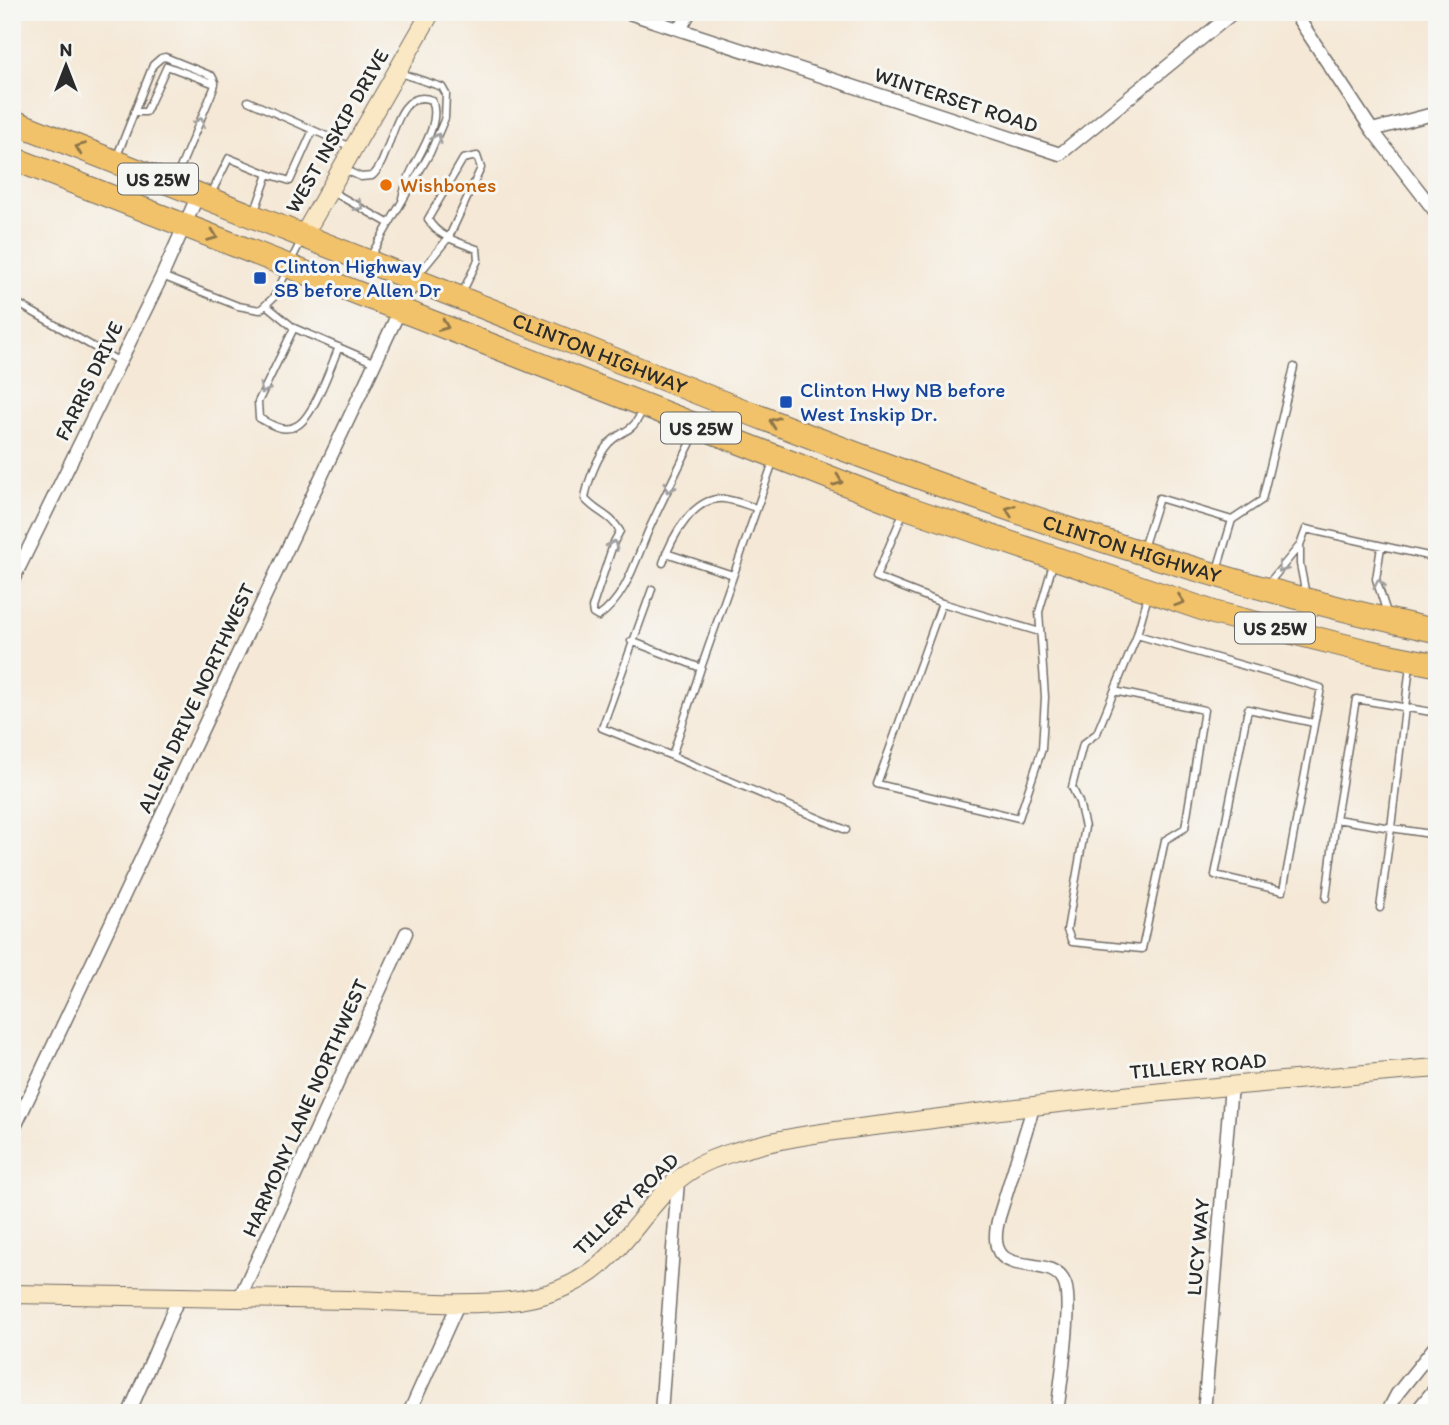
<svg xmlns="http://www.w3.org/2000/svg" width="1449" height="1425" font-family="Itim,sans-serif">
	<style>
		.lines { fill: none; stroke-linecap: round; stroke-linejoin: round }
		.lane-casing { stroke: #726d67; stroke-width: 9 }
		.street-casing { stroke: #726d67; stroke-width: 15 }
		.secondary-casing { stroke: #726d67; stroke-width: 20 }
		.highway-casing { stroke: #726d67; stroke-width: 25 }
		.lane { stroke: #fff; stroke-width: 6 }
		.street { stroke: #fff; stroke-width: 12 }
		.secondary { stroke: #fae7c3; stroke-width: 18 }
		.highway { stroke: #f2c26a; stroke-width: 23 }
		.oneway { stroke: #a0a0a0 }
		.oneway2 { stroke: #8e764a }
		.food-dot { fill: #e8710a; stroke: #f6f6f2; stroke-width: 2.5 }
		.transit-dot { fill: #1a4fb4; stroke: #f6f6f2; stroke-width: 2.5 }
		.labels { text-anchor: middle; stroke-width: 6; stroke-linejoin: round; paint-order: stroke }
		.shield { fill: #f6f6f2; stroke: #686867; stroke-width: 2 }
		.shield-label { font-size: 19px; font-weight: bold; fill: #2b2b2b }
		.street-label { font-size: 21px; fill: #2b2b2b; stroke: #f6f6f2 }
		.food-label { font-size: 21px; fill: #c56008; stroke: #f6f6f2; text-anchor: start }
		.transit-label { font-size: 21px; fill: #164399; stroke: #f6f6f2; text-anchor: start }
	</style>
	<rect width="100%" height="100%" fill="#f6f6f2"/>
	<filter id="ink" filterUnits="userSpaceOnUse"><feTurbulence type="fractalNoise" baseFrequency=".0143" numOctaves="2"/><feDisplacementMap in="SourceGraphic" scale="14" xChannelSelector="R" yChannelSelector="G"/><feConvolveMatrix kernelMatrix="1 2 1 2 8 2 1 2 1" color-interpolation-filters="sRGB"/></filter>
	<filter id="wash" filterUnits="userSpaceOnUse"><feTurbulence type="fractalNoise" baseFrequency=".00686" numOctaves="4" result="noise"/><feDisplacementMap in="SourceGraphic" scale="28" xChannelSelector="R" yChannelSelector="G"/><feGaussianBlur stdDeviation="1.57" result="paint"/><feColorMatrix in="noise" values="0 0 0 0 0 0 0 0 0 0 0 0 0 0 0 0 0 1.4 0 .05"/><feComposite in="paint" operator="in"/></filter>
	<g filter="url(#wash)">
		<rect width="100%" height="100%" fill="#f5e8d6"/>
	</g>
	<g filter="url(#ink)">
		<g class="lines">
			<g class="lane-casing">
				<path id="lane" d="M248,101L313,130
					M134,112H146L167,66L215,84
					M117,156L153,65L161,58L165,57L212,76L215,82L214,88L175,180
					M343,169L361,177L372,176C393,159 393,85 432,100C442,124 418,155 409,176C406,183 404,191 402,198
					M268,174L290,181L313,130L351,147
					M331,191L388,223
					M211,194L229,158L268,174L255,211
					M370,257L430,153L445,118L446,94L442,87L400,73
					M291,261L302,239
					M418,275L449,237L481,168L477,156L463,159L428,219C436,236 460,243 477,249L478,260L462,293
					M162,276L238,306L260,310L274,297L287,271
					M17,303L120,362
					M266,305L294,328L375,363
					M294,328L258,402L259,418C270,424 283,433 296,426C313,419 331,365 339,347
					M643,409C631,436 625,427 609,443C598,455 587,483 585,499C597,513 611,515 620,531L614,542L592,608L593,614L598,617C628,596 636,557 651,525C666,493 681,463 696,432
					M904,511L876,577L942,603L877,784L1019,818L1042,749L1045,697L1039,612L1053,564
					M1232,520L1262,500L1294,367
					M1300,545V564L1306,595
					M1381,547L1376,579L1387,613
					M1143,548L1159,498L1232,520L1217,570
					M666,553L733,575
					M663,563C671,539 693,496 724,499C734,500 746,505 756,508
					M1268,584L1300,545L1306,529L1437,558
					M652,589L602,728L672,756L701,668
					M942,603L1040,632
					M1137,635L1321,688L1283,891L1215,875L1248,709L1314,723
					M631,641L701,668L773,462
					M1410,665L1391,828L1437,835
					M1114,691L1204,710L1185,828L1165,840L1142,949L1072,942L1067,930L1085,827L1079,802L1072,787L1083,744L1097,733L1136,638L1148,596
					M672,756L846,830
					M1326,898L1336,819
					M1380,908L1391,828L1336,819L1356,699L1437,713"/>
			</g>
			<g class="street-casing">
				<path id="street" d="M626,12L1060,154L1234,12
					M1294,12L1372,130L1437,214
					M680,29L690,12
					M1372,130L1437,113
					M12,582L162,276L198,195
					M1034,1105L999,1217C980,1288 1052,1248 1065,1284C1073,1306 1060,1386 1057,1413
					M12,1133L414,280
					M239,1299L406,933
					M129,1413L178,1299
					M409,1413L459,1302
					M661,1413L678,1180
					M1204,1413L1231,1085
					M1387,1413L1397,1394L1437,1344
					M1415,1413L1437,1386"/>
			</g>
			<g class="secondary-casing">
				<path id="secondary" d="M303,236L431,12
					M12,1294C124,1297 236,1299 348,1300C403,1301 464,1307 519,1300C554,1295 587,1280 611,1255C639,1227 658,1190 693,1169C705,1161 720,1156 734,1152C797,1132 874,1127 940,1118C1105,1095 1271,1082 1437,1068"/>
			</g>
			<g class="highway-casing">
				<g id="highway">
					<path id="s1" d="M12,121C199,195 385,268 571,342C854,456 1138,567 1437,631"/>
					<path d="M12,158L905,507L1215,613L1366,651L1437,665"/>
				</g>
			</g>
			<use href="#lane" class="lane"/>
			<use href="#street" class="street"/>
			<use href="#secondary" class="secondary"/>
			<use href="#highway" class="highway"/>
		</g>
		<defs><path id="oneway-chevron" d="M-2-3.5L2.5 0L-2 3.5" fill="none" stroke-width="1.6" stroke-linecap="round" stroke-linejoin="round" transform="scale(1.75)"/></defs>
		<g class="oneway">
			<use href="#oneway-chevron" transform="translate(200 122) rotate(-67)"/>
			<use href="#oneway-chevron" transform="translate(437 138) rotate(-66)"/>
			<use href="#oneway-chevron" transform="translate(359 206) rotate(29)"/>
			<use href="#oneway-chevron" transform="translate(264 389) rotate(116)"/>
			<use href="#oneway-chevron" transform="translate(669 488) rotate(116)"/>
			<use href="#oneway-chevron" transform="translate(613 545) rotate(-67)"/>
			<use href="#oneway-chevron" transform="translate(1282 568) rotate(128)"/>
			<use href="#oneway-chevron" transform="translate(1379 584) rotate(-102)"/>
		</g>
		<g class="oneway2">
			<use href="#oneway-chevron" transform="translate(80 148) rotate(-158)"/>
			<use href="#oneway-chevron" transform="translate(213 236) rotate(21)"/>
			<use href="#oneway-chevron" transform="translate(444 326) rotate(22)"/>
			<use href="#oneway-chevron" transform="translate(774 422) rotate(-159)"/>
			<use href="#oneway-chevron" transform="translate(838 481) rotate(21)"/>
			<use href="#oneway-chevron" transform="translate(1010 510) rotate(-161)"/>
			<use href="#oneway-chevron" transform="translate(1180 601) rotate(18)"/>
		</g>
	</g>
	<circle class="food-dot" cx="386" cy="185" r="7"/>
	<g class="transit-dot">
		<rect x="253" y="271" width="14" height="14" rx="3.5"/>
		<rect x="779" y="395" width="14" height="14" rx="3.5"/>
	</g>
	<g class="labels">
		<g class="shield">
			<rect x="118" y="163.5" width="80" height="31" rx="5"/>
			<rect x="661" y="412.5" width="80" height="31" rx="5"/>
			<rect x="1235" y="612.5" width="80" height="31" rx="5"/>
		</g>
		<g class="shield-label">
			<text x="158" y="186">US 25W</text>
			<text x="701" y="435">US 25W</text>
			<text x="1275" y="635">US 25W</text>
		</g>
		<g class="street-label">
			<text transform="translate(956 100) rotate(18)" y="7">WINTERSET ROAD</text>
			<text transform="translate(337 131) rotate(-60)" y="7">WEST INSKIP DRIVE</text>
			<text dy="7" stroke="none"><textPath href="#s1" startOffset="632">CLINTON HIGHWAY</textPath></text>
			<text transform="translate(89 381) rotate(-64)" y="7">FARRIS DRIVE</text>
			<text dy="7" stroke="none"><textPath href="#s1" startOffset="1199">CLINTON HIGHWAY</textPath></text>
			<text transform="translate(196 698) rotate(-65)" y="7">ALLEN DRIVE NORTHWEST</text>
			<text transform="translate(1198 1066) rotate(-5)" y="7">TILLERY ROAD</text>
			<text transform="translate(305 1108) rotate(-66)" y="7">HARMONY LANE NORTHWEST</text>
			<text transform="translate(626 1204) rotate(-44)" y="7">TILLERY ROAD</text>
			<text transform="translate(1198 1247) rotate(-85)" y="7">LUCY WAY</text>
		</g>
		<g class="food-label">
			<text x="400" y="192">Wishbones</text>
		</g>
		<g class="transit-label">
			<text x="274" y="273">Clinton Highway<tspan x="274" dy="24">SB before Allen Dr</tspan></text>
			<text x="800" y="397">Clinton Hwy NB before<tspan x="800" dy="24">West Inskip Dr.</tspan></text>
		</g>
	</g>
	<rect width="1449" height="1425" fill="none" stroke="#f6f6f2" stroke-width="42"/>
	<g transform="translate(66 66)" stroke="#f6f6f2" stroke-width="5" paint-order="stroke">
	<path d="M0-5L12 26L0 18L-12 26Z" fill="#2b2b2b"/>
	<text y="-10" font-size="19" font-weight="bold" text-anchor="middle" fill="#2b2b2b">N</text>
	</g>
</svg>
